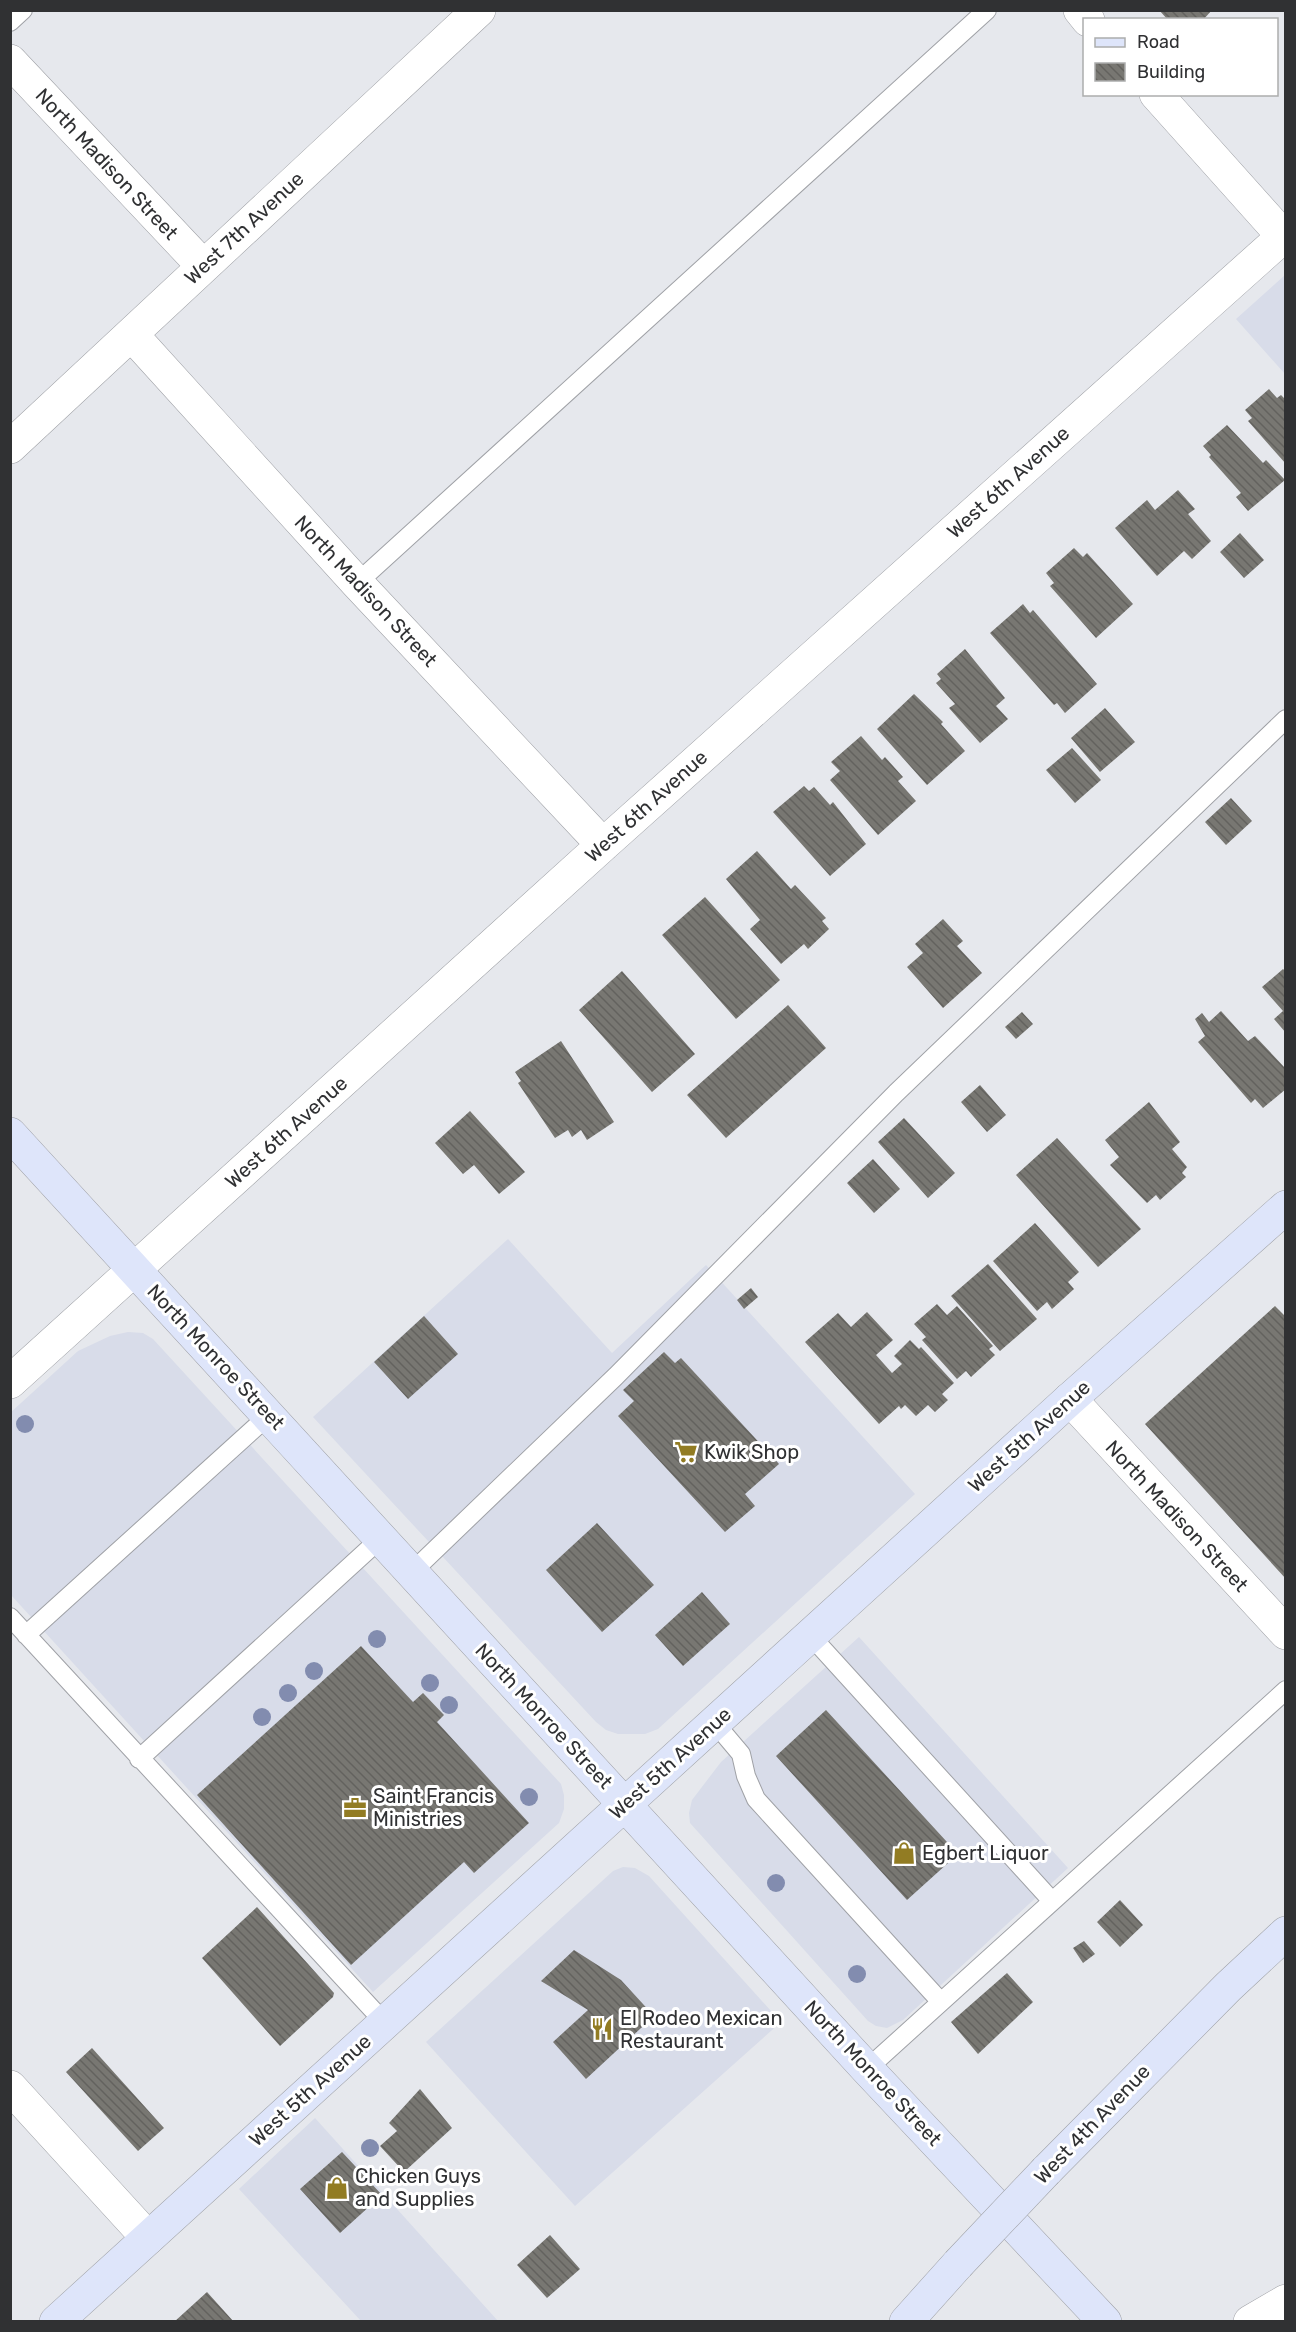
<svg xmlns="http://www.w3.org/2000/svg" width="1296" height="2332" font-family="Rubik,sans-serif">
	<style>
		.built { fill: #d8dce9 }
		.building { fill: url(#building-back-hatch) }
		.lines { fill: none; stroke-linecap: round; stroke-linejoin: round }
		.lane-casing { stroke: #9fa1a6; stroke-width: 20 }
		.street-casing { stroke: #9fa1a6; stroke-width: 34 }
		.secondary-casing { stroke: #9fa1a6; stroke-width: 34 }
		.lane { stroke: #fff; stroke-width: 18 }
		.street { stroke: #fff; stroke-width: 33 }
		.secondary { stroke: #dee5fa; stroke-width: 33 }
		.secondary-bridge-casing { stroke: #9fa1a6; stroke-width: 34; stroke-linecap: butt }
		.secondary-bridge { stroke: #dee5fa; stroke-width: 33 }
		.tree { fill: #828caf }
		.labels { text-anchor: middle; stroke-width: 6; stroke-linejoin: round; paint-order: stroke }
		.street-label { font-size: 20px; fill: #303133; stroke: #fff }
		.poi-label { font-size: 20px; fill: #303133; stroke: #fff; text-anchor: start }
	</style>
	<defs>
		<pattern id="building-back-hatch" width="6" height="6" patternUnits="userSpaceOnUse" patternTransform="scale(1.5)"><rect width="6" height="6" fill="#787772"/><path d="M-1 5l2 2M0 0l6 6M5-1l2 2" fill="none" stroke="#63625e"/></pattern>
	</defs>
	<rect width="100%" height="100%" fill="#e6e8ed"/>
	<path class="built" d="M1285,275V374L1236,319Z
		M508,1239L612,1353L706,1265L915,1494L658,1729L645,1734H618L606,1730L596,1722L313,1417Z
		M128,1332L143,1333L153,1339L561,1784L564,1795V1809L559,1823L373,1992L11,1595L10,1413L78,1351L110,1336Z
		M859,1637L1068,1868L903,2020L887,2028L876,2026L868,2021L690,1823L689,1813L692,1800L721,1762Z
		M623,1867L635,1868L649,1876L781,2022L575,2206L426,2042L613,1871Z
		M315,2118L498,2321H361L239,2189Z"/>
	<path class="building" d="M1159,10H1212L1203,20H1168Z
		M1269,389L1277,398L1281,395L1286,400V464L1248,421L1252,418L1245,410Z
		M1227,425L1263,463L1266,460L1285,480L1248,511L1236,497L1241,493L1209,457L1211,455L1203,446Z
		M1178,490L1195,509L1188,514L1211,541L1192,559L1184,551L1157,576L1115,528L1147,500L1155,510Z
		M1240,533L1264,560L1244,578L1220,552Z
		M1074,548L1083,557L1087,553L1133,604L1096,638L1050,586L1054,583L1046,573Z
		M1023,604L1030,613L1033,610L1097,684L1065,713L1057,703L1054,705L990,633Z
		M965,649L1005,698L996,706L1008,719L980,743L949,708L955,704L936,683L941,679L937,674Z
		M914,694L943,722L941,724L965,751L927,785L877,729Z
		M1105,708L1135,742L1100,772L1071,738Z
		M861,736L882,760L885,757L903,777L898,781L916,801L878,835L830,780L840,771L831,762Z
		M1072,748L1101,780L1075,803L1046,770Z
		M804,786L809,791L814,787L830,805L833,802L866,844L830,876L773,812Z
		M1231,798L1252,821L1226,845L1205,822Z
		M757,851L791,889L795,885L826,918L822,921L829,929L808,949L804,944L781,964L750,929L760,920L726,879Z
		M705,897L780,980L736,1019L662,935Z
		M943,919L963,941L957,946L982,973L943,1008L907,967L923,953L915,944Z
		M1283,969L1286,972V1033L1274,1019L1283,1011L1262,987Z
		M622,971L695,1054L652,1092L579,1010Z
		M788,1005L826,1048L726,1138L687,1095Z
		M1221,1011L1248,1041L1255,1036L1286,1069V1089L1263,1108L1255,1099L1251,1103L1198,1042L1205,1036L1195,1019L1202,1013L1209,1022Z
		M1022,1012L1033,1024L1016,1039L1005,1027Z
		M561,1041L614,1122L587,1140L581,1130L572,1137L568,1130L555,1138L518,1083L521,1081L515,1072Z
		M980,1085L1006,1115L987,1132L961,1102Z
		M1149,1102L1180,1142L1172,1149L1187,1167L1182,1173L1186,1177L1160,1200L1156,1195L1147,1203L1110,1165L1119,1157L1105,1140Z
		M470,1111L525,1172L499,1194L474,1165L463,1174L435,1143Z
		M904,1118L955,1173L928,1198L878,1142Z
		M1057,1138L1141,1229L1098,1267L1016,1175Z
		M873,1159L900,1189L874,1213L847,1183Z
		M1035,1223L1079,1272L1068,1282L1074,1289L1052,1309L1047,1302L1037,1311L993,1261Z
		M988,1264L1037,1319L1000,1351L951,1296Z
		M751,1288L758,1297L744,1309L737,1300Z
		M937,1304L947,1315L957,1306L993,1346L989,1349L995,1355L971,1377L966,1371L957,1379L922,1340L926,1337L914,1324Z
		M1275,1306L1286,1317V1579L1145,1424Z
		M867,1312L893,1340L876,1355L892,1373L902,1364L894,1356L910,1340L919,1349L921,1347L954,1383L942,1394L948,1400L935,1412L928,1405L916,1416L905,1405L901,1409L899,1406L879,1424L805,1342L838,1313L851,1327Z
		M424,1316L458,1354L408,1399L374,1362Z
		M664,1352L675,1363L681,1358L779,1464L745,1494L755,1506L725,1532L618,1416L634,1401L623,1390Z
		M597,1523L654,1585L602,1632L546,1570Z
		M702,1592L730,1624L683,1666L655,1635Z
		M361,1646L413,1702L423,1693L444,1715L437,1722L529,1823L474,1873L464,1862L351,1965L197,1795Z
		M826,1710L958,1854L907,1900L776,1756Z
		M1120,1900L1143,1925L1120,1947L1097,1922Z
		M257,1907L334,1993L333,1997L280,2046L202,1958Z
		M1084,1941L1095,1954L1083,1963L1073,1948Z
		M574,1950L621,1980L654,2016L586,2079L553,2042L588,2010L541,1981Z
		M1007,1973L1033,2002L978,2054L951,2022Z
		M92,2048L164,2128L138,2151L66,2072Z
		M420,2089L452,2128L404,2172L380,2146L397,2131L389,2123Z
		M342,2152L382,2195L340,2233L300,2189Z
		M550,2235L580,2269L547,2298L517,2265Z
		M207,2292L234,2322H174Z"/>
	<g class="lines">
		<g class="lane-casing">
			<path id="lane" d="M10,22L23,10
				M357,583L987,10
				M412,1572L616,1376L896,1093L1286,719
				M10,1617L384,2022
				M26,1635L269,1415
				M810,1635L1052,1901
				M714,1722L741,1754L746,1776L756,1799L941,2002
				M139,1759L381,1538
				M867,2069L1286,1690"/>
		</g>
		<g class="street-casing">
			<path id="street" d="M1080,10L1088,20
				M10,61L203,266
				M1156,94L1283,236
				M132,335L357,583L603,845
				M10,447L479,10
				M10,1382L603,845L1286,234
				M1070,1399L1286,1633
				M10,2087L148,2238
				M1250,2322L1286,2301"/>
		</g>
		<g class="secondary-casing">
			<path id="secondary" d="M10,1134L867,2069L1105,2322
				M1046,2171L1228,1987L1286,1933
				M56,2322L1070,1399L1286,1207
				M906,2322L958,2264"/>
		</g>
		<use href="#lane" class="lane"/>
		<use href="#street" class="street"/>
		<use href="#secondary" class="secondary"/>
		<g class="secondary-bridge-casing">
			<path id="secondary-bridge" d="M958,2264L1046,2171"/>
		</g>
		<use href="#secondary-bridge" class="secondary-bridge"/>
	</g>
	<g class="tree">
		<circle cx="25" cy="1424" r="9"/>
		<circle cx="377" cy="1639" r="9"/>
		<circle cx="314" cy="1671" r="9"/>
		<circle cx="430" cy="1683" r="9"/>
		<circle cx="288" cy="1693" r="9"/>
		<circle cx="449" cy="1705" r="9"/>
		<circle cx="262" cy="1717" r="9"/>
		<circle cx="529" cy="1797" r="9"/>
		<circle cx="776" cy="1883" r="9"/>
		<circle cx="857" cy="1974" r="9"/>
		<circle cx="370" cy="2148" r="9"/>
	</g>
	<defs>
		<g id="supermarket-bare" transform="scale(1.8)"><path d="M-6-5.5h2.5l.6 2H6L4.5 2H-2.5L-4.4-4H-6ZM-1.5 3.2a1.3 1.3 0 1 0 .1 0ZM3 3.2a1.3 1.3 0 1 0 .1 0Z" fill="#927c23" stroke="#fff" stroke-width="2.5" paint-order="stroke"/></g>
		<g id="office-bare" transform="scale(1.8)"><path d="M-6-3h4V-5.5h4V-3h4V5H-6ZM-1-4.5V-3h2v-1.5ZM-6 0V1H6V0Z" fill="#927c23" stroke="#fff" stroke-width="2.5" paint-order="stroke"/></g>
		<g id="shop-bare" transform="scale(1.8)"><path d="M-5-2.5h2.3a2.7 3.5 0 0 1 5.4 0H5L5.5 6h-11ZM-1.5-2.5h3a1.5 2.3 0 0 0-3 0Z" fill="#927c23" stroke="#fff" stroke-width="2.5" paint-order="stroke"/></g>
		<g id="restaurant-bare" transform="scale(1.8)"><path d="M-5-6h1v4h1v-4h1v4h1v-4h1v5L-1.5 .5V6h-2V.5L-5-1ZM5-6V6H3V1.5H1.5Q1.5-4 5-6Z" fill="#927c23" stroke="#fff" stroke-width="2.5" paint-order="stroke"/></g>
	</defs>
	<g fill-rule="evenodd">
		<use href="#supermarket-bare" x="686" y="1452"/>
		<use href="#office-bare" x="355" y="1808"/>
		<use href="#shop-bare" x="904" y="1853"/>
		<use href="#restaurant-bare" x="602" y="2029"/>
		<use href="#shop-bare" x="337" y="2188"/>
	</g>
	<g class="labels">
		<g class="street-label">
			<text transform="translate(107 164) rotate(47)" y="7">North Madison Street</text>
			<text transform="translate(244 228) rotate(-43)" y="7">West 7th Avenue</text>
			<text transform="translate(1008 482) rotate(-42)" y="7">West 6th Avenue</text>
			<text transform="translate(366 591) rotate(47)" y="7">North Madison Street</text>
			<text transform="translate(646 806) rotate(-42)" y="7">West 6th Avenue</text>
			<text transform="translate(286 1132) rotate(-42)" y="7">West 6th Avenue</text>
			<text transform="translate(216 1357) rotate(47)" y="7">North Monroe Street</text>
			<text transform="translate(1029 1436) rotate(-42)" y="7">West 5th Avenue</text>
			<text transform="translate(1177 1516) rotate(47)" y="7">North Madison Street</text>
			<text transform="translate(544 1716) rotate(47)" y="7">North Monroe Street</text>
			<text transform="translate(670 1763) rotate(-42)" y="7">West 5th Avenue</text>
			<text transform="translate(873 2073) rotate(47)" y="7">North Monroe Street</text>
			<text transform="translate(310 2090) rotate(-42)" y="7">West 5th Avenue</text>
			<text transform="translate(1092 2124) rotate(-46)" y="7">West 4th Avenue</text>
		</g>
		<g class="poi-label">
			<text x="704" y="1459">Kwik Shop</text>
			<text x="373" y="1803">Saint Francis<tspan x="373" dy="23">Ministries</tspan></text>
			<text x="922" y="1860">Egbert Liquor</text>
			<text x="620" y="2025">El Rodeo Mexican<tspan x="620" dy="23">Restaurant</tspan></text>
			<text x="355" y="2183">Chicken Guys<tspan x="355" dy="23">and Supplies</tspan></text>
		</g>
	</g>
	<rect width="1296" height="2332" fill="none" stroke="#303133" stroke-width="24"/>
	<rect x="1083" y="18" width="195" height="78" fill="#ffffff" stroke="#acadad" stroke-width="1.5"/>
	<rect x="1095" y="38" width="30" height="9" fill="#dee5fa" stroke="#acadad" stroke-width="1.5"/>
	<text x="1137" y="48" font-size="18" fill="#303133">Road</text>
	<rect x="1095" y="63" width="30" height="18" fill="url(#building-back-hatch)" stroke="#acadad" stroke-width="1.5"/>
	<text x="1137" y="78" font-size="18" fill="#303133">Building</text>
</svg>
